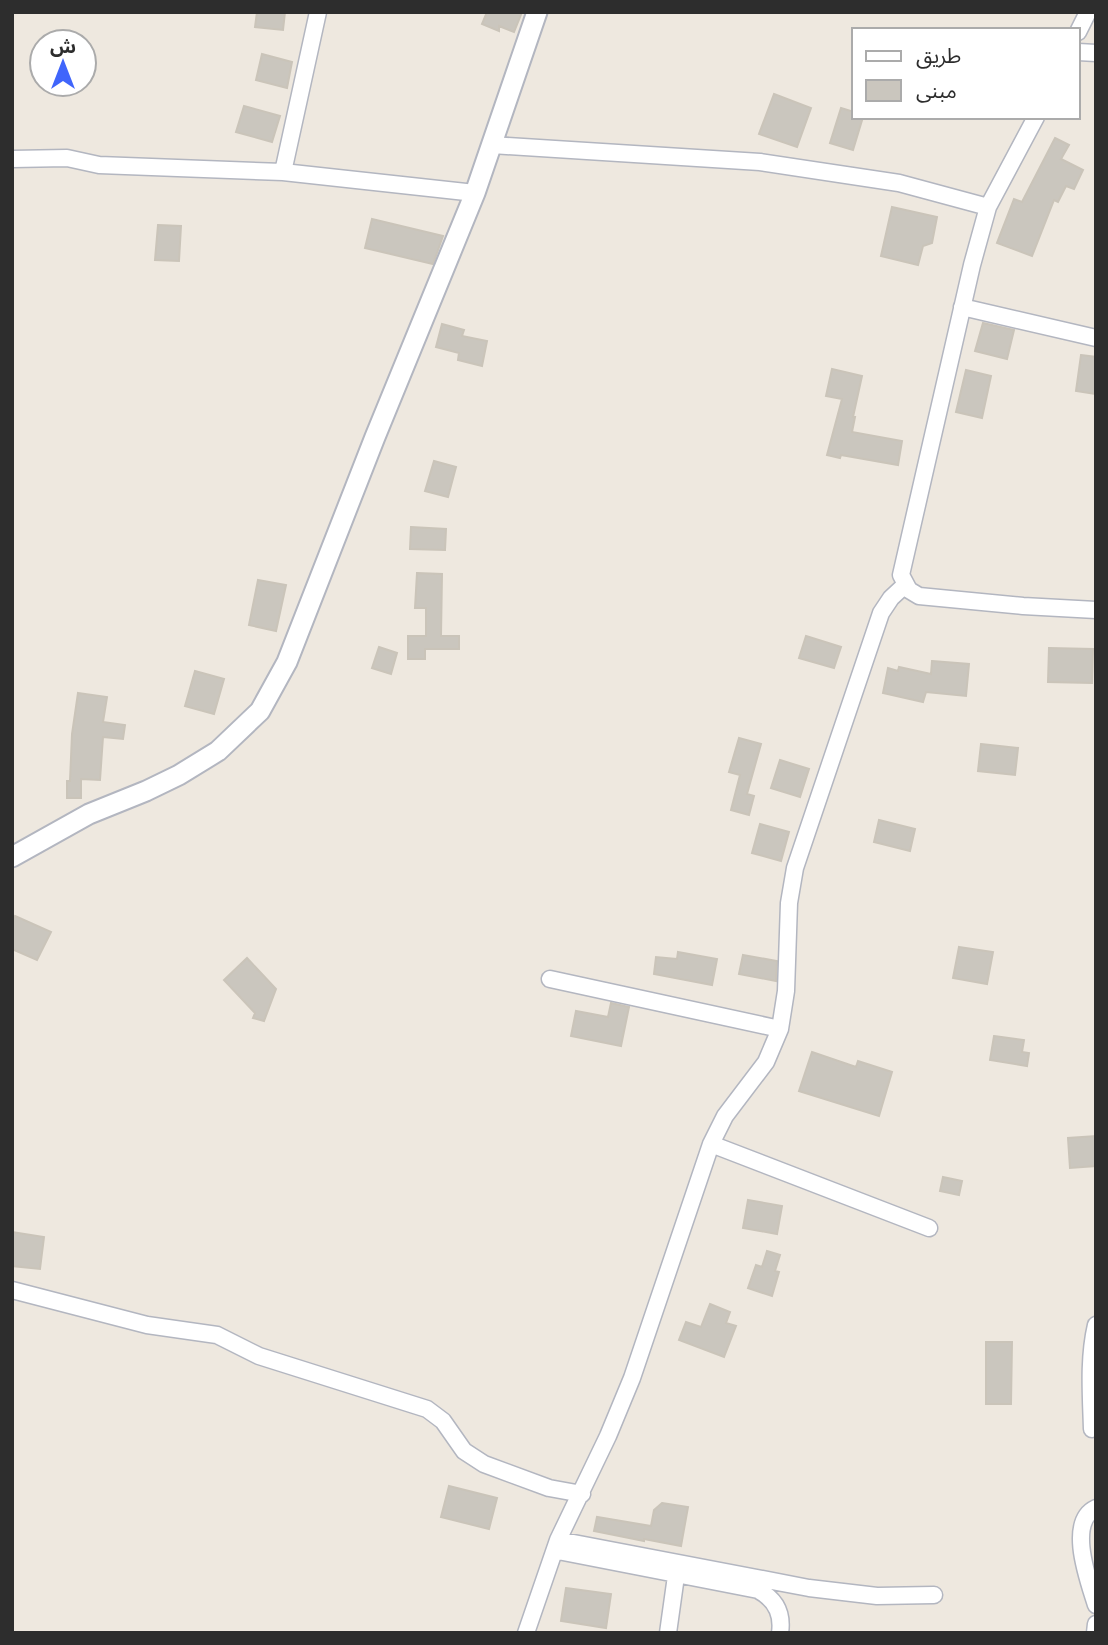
<svg xmlns="http://www.w3.org/2000/svg" width="1108" height="1645" font-family="Quicksand,'Noto Sans Arabic',sans-serif">
	<style>
		.building { fill: #cac6be; stroke: #cac4b9; stroke-width: 2 }
		.lines { fill: none; stroke-linecap: round; stroke-linejoin: round }
		.minor-casing { stroke: #b3b6c0; stroke-width: 19 }
		.tertiary-casing { stroke: #b3b6c0; stroke-width: 23 }
		.minor { stroke: #fff; stroke-width: 16 }
		.tertiary { stroke: #fff; stroke-width: 19 }
	</style>
	<rect width="100%" height="100%" fill="#eee8df"/>
	<path class="building" d="M257,12H285L283,30L255,27Z
		M487,12H522L514,32L499,26V31L482,24Z
		M262,54L292,62L287,88L256,80Z
		M774,94L811,108L797,147L759,134Z
		M244,106L280,116L272,142L236,132Z
		M841,108L854,112V117H863L853,150L830,143Z
		M1055,138L1069,145L1061,159L1083,170L1074,189L1066,186L1058,202L1054,200L1032,256L997,243L1014,199L1022,202Z
		M892,207L937,217L932,243L923,246L918,265L881,256Z
		M372,219L443,236L433,264L365,248Z
		M158,225L181,226L179,261L155,260Z
		M983,323L1014,330L1007,359L975,351Z
		M442,324L464,330L462,336L487,341L482,366L458,360L459,353L436,347Z
		M1081,355L1096,357V394L1076,391Z
		M832,369L862,376L853,417H855L852,432L902,441L898,465L841,455L840,458L827,455L842,399L826,396Z
		M966,370L991,376L982,418L956,412Z
		M434,461L456,467L448,497L425,491Z
		M411,527L446,529L445,550L410,549Z
		M417,573L442,574L441,636H459V649H425V659H408V636H426V608H415Z
		M258,580L286,585L276,631L249,625Z
		M806,636L841,647L834,668L799,658Z
		M379,647L397,653L391,674L372,668Z
		M1049,648L1093,649L1092,683L1048,682Z
		M932,661L969,664L966,696L926,692L923,702L883,693L888,668L898,671L899,667L931,674Z
		M195,671L224,679L214,714L185,706Z
		M78,693L107,697L103,722L125,725L123,739L103,737L100,780L81,779V798H67V781H70L72,734Z
		M739,738L761,744L747,794L754,796L749,815L731,810L740,775L729,772Z
		M981,744L1018,748L1015,775L978,771Z
		M780,760L809,769L800,797L771,788Z
		M879,820L915,829L910,851L874,842Z
		M760,824L789,832L781,861L752,853Z
		M15,916L51,932L37,960L12,949V922Z
		M959,947L993,952L987,984L953,978Z
		M678,952L717,959L712,985L654,974L656,957L677,959Z
		M743,955L777,961L776,981L739,974Z
		M247,958L276,989L264,1021L253,1018L255,1013L224,980Z
		M611,1003L629,1007L621,1046L571,1036L576,1011L608,1017Z
		M994,1036L1024,1040L1022,1052L1029,1053L1027,1066L990,1060Z
		M812,1052L856,1067L858,1061L892,1072L879,1116L799,1091Z
		M1096,1136V1166L1070,1168L1068,1138Z
		M943,1177L962,1181L959,1195L940,1191Z
		M748,1200L782,1206L777,1234L743,1228Z
		M12,1232L44,1237L40,1269L12,1266Z
		M767,1251L780,1255L775,1271L779,1272L772,1296L748,1288L756,1265L762,1267Z
		M710,1304L730,1312L726,1323L736,1326L724,1357L679,1340L686,1322L701,1327Z
		M986,1342H1012L1011,1404H986Z
		M449,1486L497,1498L489,1529L441,1517Z
		M662,1503L688,1507L681,1546L644,1539V1541L594,1531L597,1517L651,1526L654,1510Z
		M566,1588L611,1594L606,1628L561,1621Z"/>
	<g class="lines">
		<g class="minor-casing">
			<path id="minor" d="M1078,32L1088,12
				M1078,52L1096,53
				M1036,117L988,207L972,265L901,575L909,590L919,596L1023,606L1096,610
				M492,145L760,162L899,183L988,207
				M12,159L67,158L99,165L283,172L475,193
				M283,172L318,12
				M962,307L1096,338
				M550,979L780,1029
				M711,1144L929,1228
				M12,1290L147,1325L217,1335L259,1356L427,1409L443,1421L464,1451L484,1464L549,1488L582,1494
				M1092,1429C1091,1395 1088,1359 1096,1325
				M1096,1508C1066,1522 1089,1582 1096,1605
				M558,1540L809,1588L877,1596L934,1595
				M563,1552L758,1590C775,1599 783,1613 780,1633
				M526,1633L558,1540L608,1436L632,1378L711,1144L725,1116L766,1062L780,1029L786,991L789,903L795,868L881,613L891,598L905,585
				M668,1633L676,1576
				M1095,1633L1096,1624"/>
		</g>
		<g class="tertiary-casing">
			<path id="tertiary" d="M12,857L89,814L146,791L179,775L218,751L260,711L287,662L375,437L475,193L537,12"/>
		</g>
		<use href="#minor" class="minor"/>
		<use href="#tertiary" class="tertiary"/>
	</g>
	<rect width="1108" height="1645" fill="none" stroke="#2d2d2d" stroke-width="28"/>
	<rect x="852" y="28" width="228" height="91" fill="#ffffff" stroke="#ababab" stroke-width="2"/>
	<rect x="866" y="51" width="35" height="10" fill="#ffffff" stroke="#ababab" stroke-width="2"/>
	<text x="916" y="63" font-size="21" fill="#2d2d2d">طريق</text>
	<rect x="866" y="80" width="35" height="21" fill="#cac6be" stroke="#ababab" stroke-width="2"/>
	<text x="916" y="98" font-size="21" fill="#2d2d2d">مبنى</text>
	<g transform="translate(63 63)"><circle r="33" fill="#ffffff" stroke="#ababab" stroke-width="2"/>
	<path d="M0-5L12 26L0 18L-12 26Z" fill="#4065fb"/>
	<text y="-10" font-size="19" font-weight="bold" text-anchor="middle" fill="#2d2d2d">ش</text>
	</g>
</svg>
